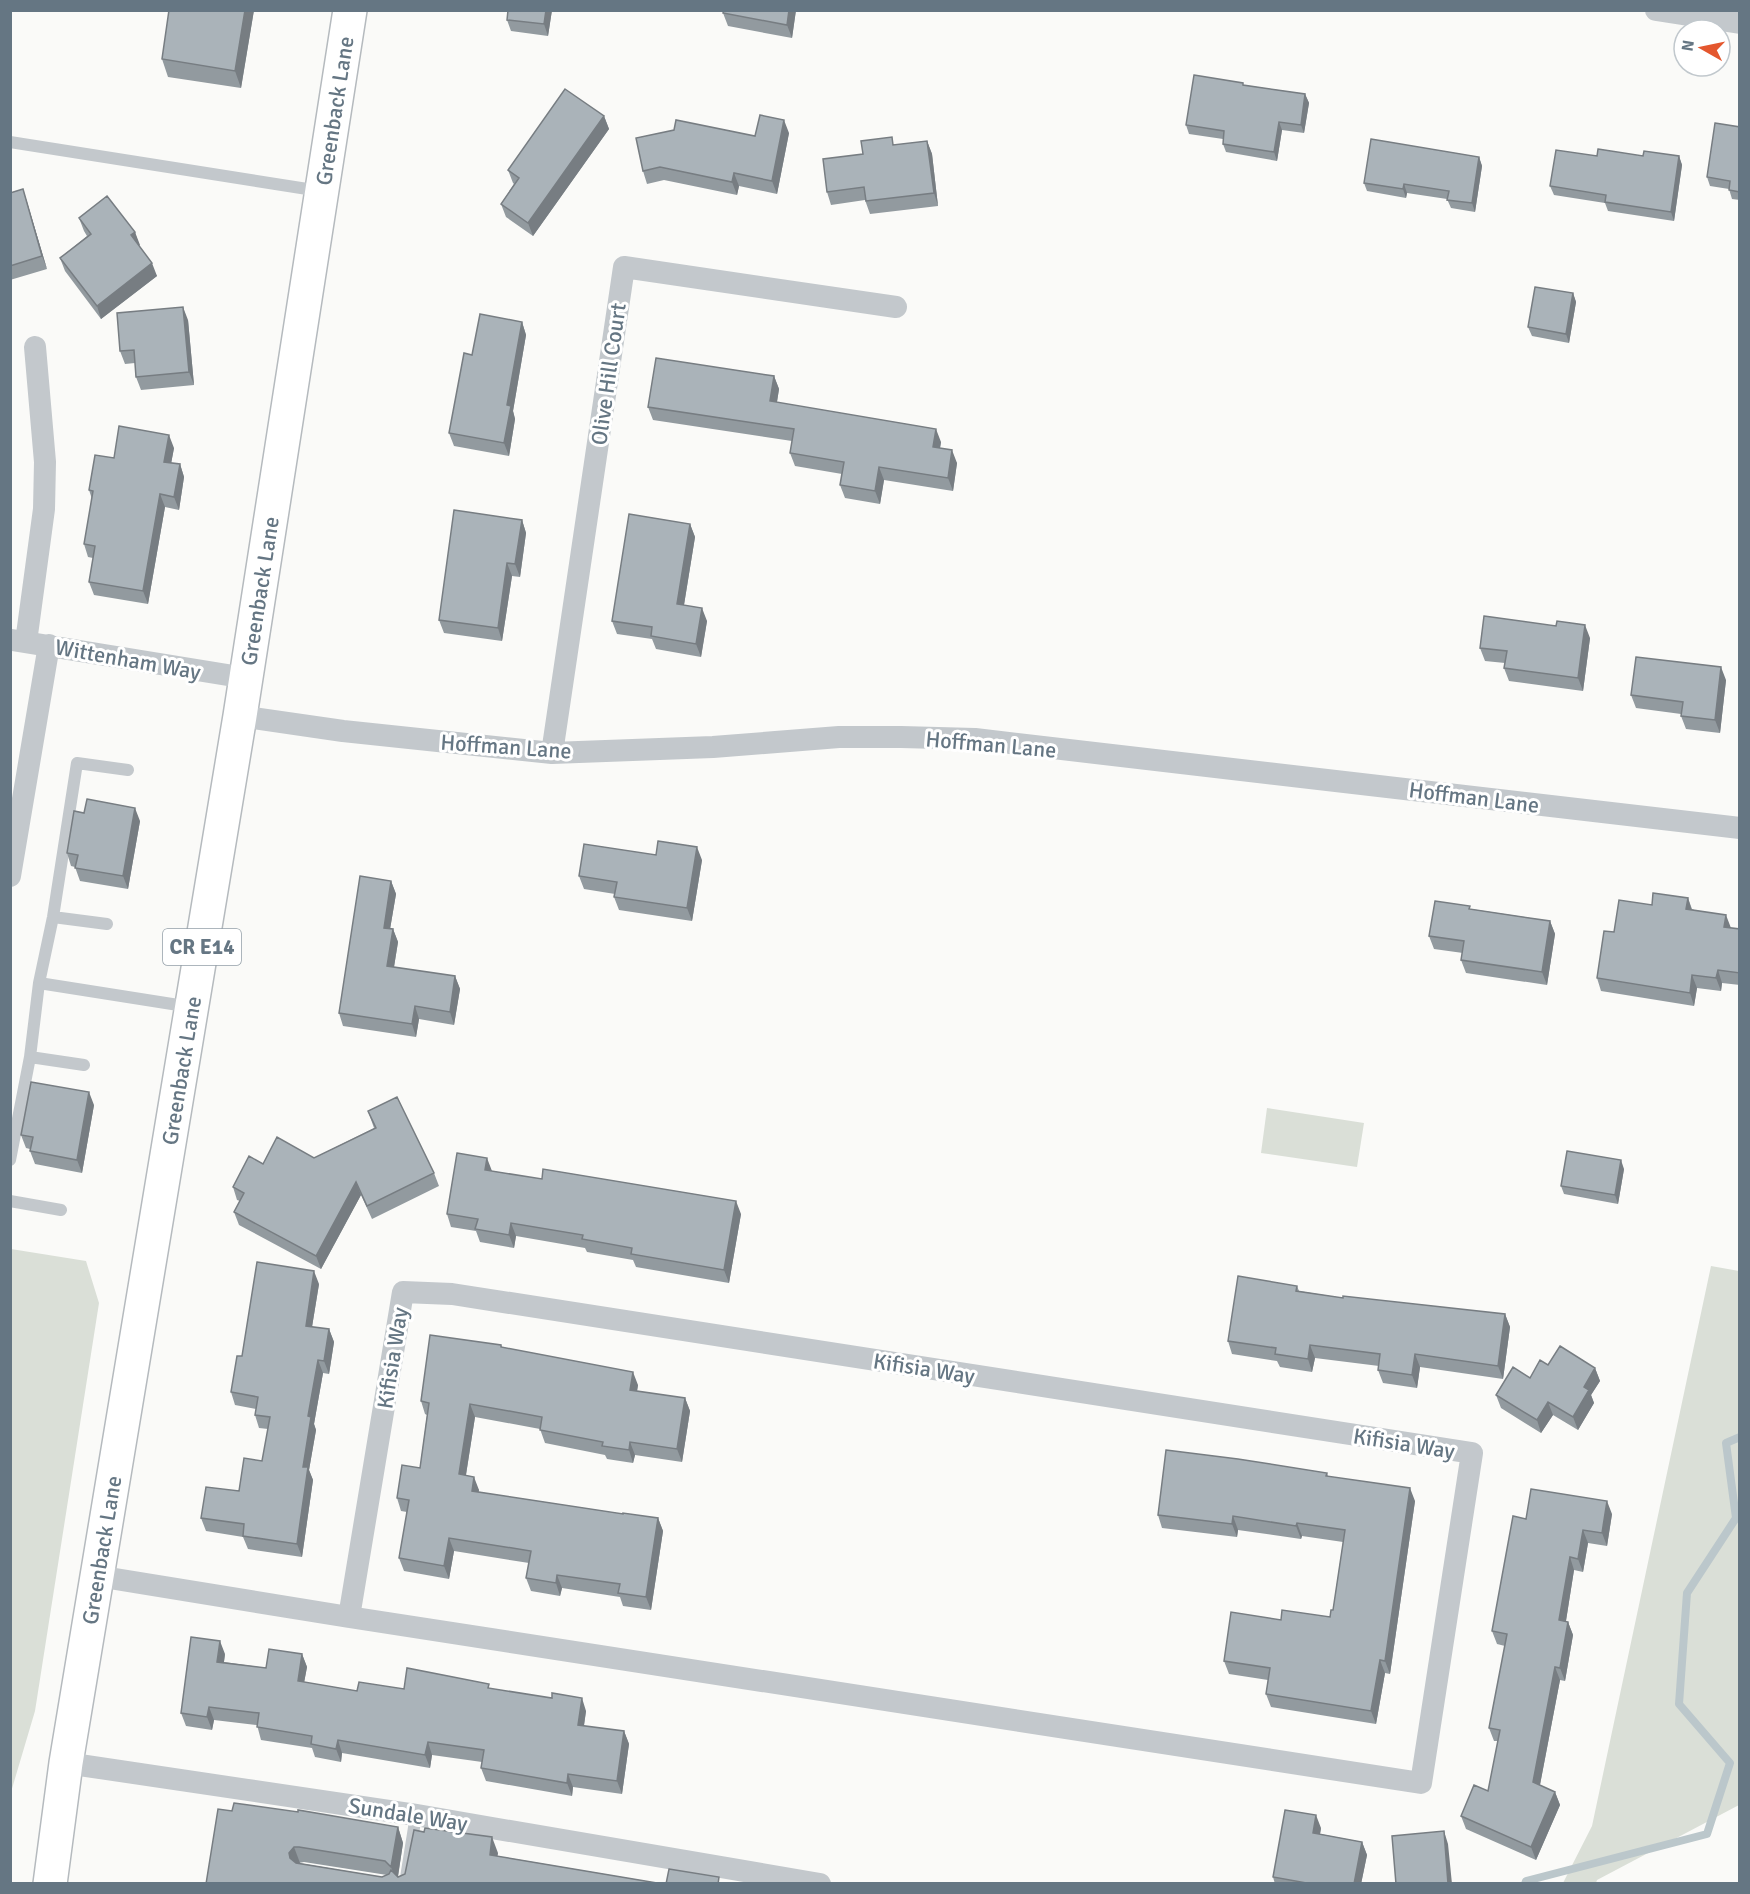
<svg xmlns="http://www.w3.org/2000/svg" width="1750" height="1894" font-family="Signika,sans-serif">
	<style>
		.green { fill: #dadfd7 }
		.lines { fill: none; stroke-linecap: round; stroke-linejoin: round }
		.stream { stroke: #bbc7cb; stroke-width: 8 }
		.primary-casing { stroke: #b5babe; stroke-width: 36 }
		.lane { stroke: #c3c8cc; stroke-width: 12 }
		.street { stroke: #c3c8cc; stroke-width: 22 }
		.primary { stroke: #fff; stroke-width: 33 }
		.wall { fill: #929a9f; fill-rule: evenodd }
		.shaded-wall { fill: #777d82 }
		.building { fill: #aab3b9; stroke: #777d82; stroke-width: 1.5 }
		.labels { text-anchor: middle; stroke-width: 6; stroke-linejoin: round; paint-order: stroke }
		.shield { fill: #fff; stroke: #939fa8; stroke-width: 1.5 }
		.shield-label { font-size: 21px; font-weight: bold; fill: #657683 }
		.street-label { font-size: 22px; fill: #657683; stroke: #fff }
	</style>
	<rect width="100%" height="100%" fill="#fafaf8"/>
	<path class="green" d="M1267,1108L1364,1123L1357,1167L1261,1153Z
		M11,1249L86,1261L99,1303L35,1711L11,1792Z
		M1711,1266L1739,1271V1805L1597,1880L1596,1883H1563L1592,1826Z"/>
	<g class="lines">
		<path class="stream" d="M1525,1884L1526,1881L1707,1834L1730,1763L1679,1704L1687,1593L1736,1518L1726,1443L1740,1437"/>
		<g class="primary-casing">
			<g id="primary">
				<path id="s1" d="M50,1884L66,1763L240,716L350,10"/>
			</g>
		</g>
		<path class="lane" d="M10,142L320,191
			M53,917L107,924
			M39,983L53,917L77,763L128,770
			M30,1057L84,1065
			M10,1160L30,1057L39,983L191,1007
			M10,1201L61,1210
			M405,1884L416,1815"/>
		<path class="street" d="M1656,10L1740,23
			M12,640L246,678
			M26,642L44,509L45,462L35,347
			M240,716L343,731L552,753L713,747L839,737H901L975,739L1740,828
			M552,753L624,267L896,307
			M10,876L49,645
			M403,1292L452,1294L1472,1453L1421,1783L349,1617Z
			M97,1576L349,1617
			M66,1763L416,1815L820,1884"/>
		<use href="#primary" class="primary"/>
	</g>
	<path class="wall" d="M254,10L241,88L168,77L162,59Z
		M552,10L548,36L511,31L507,20Z
		M796,10L792,38L728,26L723,13Z
		M1244,85L1305,94L1309,103L1304,133L1282,130L1277,161L1226,152L1223,144V139L1189,134L1186,125Z
		M604,116L609,129L533,236L506,217L501,204L514,184L513,183L508,170Z
		M1740,127V200L1732,199L1729,189L1710,186L1707,177Z
		M789,133L777,194L739,186L737,195L664,180L647,184L643,171L755,136Z
		M927,141L932,154L938,206L870,214L865,200L831,205L827,192L863,154L895,145Z
		M1597,156H1679L1682,165L1674,221L1608,211L1605,203L1554,195L1550,186Z
		M1479,157L1482,166L1475,212L1451,208L1447,199L1407,193L1406,198L1367,191L1364,183Z
		M23,189L27,202L47,269L10,280V193Z
		M79,218L135,232L139,246L157,276L101,319L65,271L60,258L87,236L84,231Z
		M1573,293L1576,302L1569,343L1532,336L1528,327Z
		M188,320L194,385L141,390L136,377L135,363L125,364L120,351Z
		M522,322L526,335L513,411L515,419L509,456L454,446L449,433L472,355Z
		M774,376L779,389L777,402L941,442L940,448L957,463L953,491L884,480L880,504L845,498L840,485L842,474L795,466L790,453L792,441L653,420L648,407Z
		M174,448L171,463L180,464L184,477L179,510L165,507L148,604L94,595L89,582L93,558L88,557L84,544L92,499L89,490L114,458Z
		M522,520L526,533L520,577L512,576L502,641L444,633L439,620Z
		M690,524L695,537L684,605L707,621L701,657L656,649L652,639L617,634L612,621Z
		M1590,638L1583,691L1509,681L1504,668L1505,663L1485,661L1480,648Z
		M1726,680L1720,733L1686,729L1681,716V714L1636,708L1631,695Z
		M140,821L128,889L80,881L75,867L71,866L67,853Z
		M702,860L692,921L619,910L614,897L615,894L584,889L579,876Z
		M391,881L396,894L390,929H393L398,942L394,967L455,976L460,989L454,1025L419,1019L416,1037L343,1026L339,1013Z
		M1688,898L1692,909L1731,928L1740,929V985L1722,983L1721,991L1697,988L1694,1006L1601,991L1597,978L1614,932L1652,905Z
		M1471,909L1550,921L1555,934L1547,985L1466,973L1461,960L1463,953L1434,949L1429,936Z
		M94,1105L82,1173L35,1164L30,1151V1149L26,1148L21,1135Z
		M368,1111L434,1173L439,1186L372,1219L361,1195L321,1269L239,1225L234,1212L240,1201L237,1200L233,1187L263,1164L314,1158L374,1128Z
		M1624,1169L1618,1204L1564,1194L1561,1186Z
		M492,1171L741,1214L729,1283L636,1267L633,1260L587,1252L585,1248L516,1236L514,1248L480,1242L476,1231L451,1227L447,1214Z
		M319,1284L312,1327L329,1329L334,1342L329,1374L323,1373L314,1424L316,1430L309,1470L313,1480L302,1557L248,1549L243,1537L206,1531L201,1518L239,1491L262,1461L268,1429L259,1428L255,1415L256,1409L235,1405L231,1392L242,1356Z
		M1297,1286L1299,1291L1343,1298L1505,1314L1510,1327L1503,1379L1420,1367L1417,1388L1383,1383L1378,1370L1379,1366L1315,1358L1312,1372L1280,1367L1277,1361L1232,1354L1228,1341Z
		M501,1345L502,1347L638,1385L637,1391L685,1398L690,1411L682,1462L635,1455L633,1463L607,1459L605,1455L545,1443L540,1429L475,1417L466,1475L479,1490L478,1492L623,1514L658,1518L663,1531L651,1610L623,1606L620,1597L562,1588L560,1596L531,1591L526,1578L529,1563L454,1551L449,1579L404,1571L399,1558L407,1512L401,1511L397,1498L420,1468L427,1415L425,1414L421,1401Z
		M1548,1365L1595,1368L1600,1381L1591,1395L1594,1403L1578,1430L1553,1415L1541,1433L1501,1408L1496,1395L1530,1378Z
		M1327,1473L1328,1476L1415,1501L1390,1674L1385,1673L1376,1724L1271,1707L1266,1694L1268,1680L1229,1674L1224,1661L1281,1620L1330,1617L1333,1610L1343,1542L1302,1536L1301,1539L1238,1530L1237,1537L1162,1528L1158,1515Z
		M1612,1514L1607,1546L1588,1543L1583,1572L1574,1570L1566,1621L1568,1622L1573,1635L1565,1681L1560,1680L1540,1785L1555,1792L1560,1805L1536,1860L1466,1829L1461,1816L1488,1791L1498,1741H1494L1489,1728L1505,1646L1497,1644L1492,1631L1526,1519Z
		M225,1654L224,1662L266,1668L302,1654L307,1667L304,1682L357,1691L490,1689L586,1711L584,1726L624,1731L629,1744L622,1794L573,1787L572,1796L486,1781L481,1768L482,1762L432,1755L430,1768L342,1753L341,1762L315,1757L312,1748L261,1740L257,1725L214,1720L212,1730L186,1726L181,1713Z
		M232,1811L398,1827L403,1843L398,1877L498,1853L497,1856L663,1884H206ZM304,1862L387,1875L382,1877L299,1863Z
		M1321,1828L1320,1834L1362,1842L1367,1855L1361,1884H1275L1273,1877Z"/>
	<path class="shaded-wall" d="M245,10H254L241,88L235,71Z
		M546,10H552L548,36L544,24Z
		M789,10H796L792,38L787,25Z
		M1305,94L1309,103L1304,133L1301,125Z
		M604,116L609,129L533,236L528,223Z
		M784,120L789,133L777,194L772,181Z
		M1279,122L1282,130L1277,161L1274,152Z
		M927,141L932,154L938,206L934,193Z
		M1679,156L1682,165L1674,221L1671,212Z
		M1479,157L1482,166L1475,212L1472,203Z
		M734,173L739,186L737,195L732,182Z
		M1404,184L1407,193L1406,198L1403,189Z
		M23,189L27,202L47,269L42,256Z
		M135,232L140,245L136,248L131,235Z
		M152,263L157,276L101,319L97,306Z
		M1573,293L1576,302L1569,343L1566,334Z
		M183,307L188,320L194,385L189,372Z
		M522,322L526,335L513,411L515,419L509,456L504,443L507,405Z
		M774,376L779,389L775,414L770,401Z
		M936,429L941,442L938,460L933,447Z
		M169,435L174,448L169,475L164,462Z
		M952,450L957,463L953,491L948,478Z
		M180,464L184,477L179,510L174,497Z
		M879,467L884,480L880,504L875,491Z
		M160,494L165,507L148,604L143,591Z
		M522,520L526,533L520,577L515,564Z
		M690,524L695,537L682,617L677,604Z
		M507,563L512,576L502,641L498,628Z
		M702,608L707,621L701,657L696,644Z
		M1585,625L1590,638L1583,691L1578,678Z
		M1721,667L1726,680L1720,733L1715,720Z
		M135,808L140,821L128,889L123,876Z
		M697,847L702,860L692,921L687,908Z
		M391,881L396,894L388,941L384,928Z
		M1688,898L1692,911L1686,909Z
		M1726,915L1731,928L1724,927Z
		M1550,921L1555,934L1547,985L1542,972Z
		M393,929L398,942L392,979L387,966Z
		M1718,970L1722,983L1721,991L1716,978Z
		M1692,975L1697,988L1694,1006L1690,993Z
		M455,976L460,989L454,1025L450,1012Z
		M415,1006L419,1019L416,1037L412,1024Z
		M89,1092L94,1105L82,1173L77,1160Z
		M487,1158L492,1171L485,1170Z
		M1621,1160L1624,1169L1618,1204L1615,1195Z
		M356,1182L361,1195L321,1269L316,1256Z
		M736,1201L741,1214L729,1283L724,1270Z
		M511,1223L516,1236L514,1248L509,1235Z
		M314,1271L319,1284L310,1339L306,1326Z
		M1505,1314L1510,1327L1503,1379L1498,1366Z
		M329,1329L334,1342L329,1374L324,1361Z
		M1310,1345L1315,1358L1312,1372L1308,1359Z
		M1415,1354L1420,1367L1417,1388L1412,1375Z
		M318,1360L323,1373L314,1424L316,1430L309,1470L313,1480L302,1557L297,1544L303,1467L308,1416Z
		M1595,1368L1600,1381L1591,1395L1594,1403L1578,1430L1573,1417L1584,1387Z
		M633,1372L638,1385L635,1403L630,1390Z
		M685,1398L690,1411L682,1462L677,1449Z
		M1548,1402L1553,1415L1541,1433L1537,1420Z
		M470,1404L475,1417L464,1487L459,1474Z
		M630,1442L635,1455L633,1463L629,1450Z
		M474,1477L479,1490L476,1504L472,1491Z
		M1410,1488L1415,1501L1390,1674L1385,1661Z
		M1607,1501L1612,1514L1607,1546L1602,1533Z
		M1233,1516L1238,1530L1237,1537L1232,1524Z
		M658,1518L663,1531L651,1610L646,1597Z
		M1297,1523L1302,1536L1301,1539L1296,1526Z
		M1583,1530L1588,1543L1583,1572L1578,1559Z
		M449,1538L454,1551L449,1579L444,1566Z
		M1570,1557L1574,1570L1564,1633L1559,1620Z
		M557,1575L562,1588L560,1596L556,1583Z
		M1568,1622L1573,1635L1565,1681L1560,1668Z
		M220,1641L225,1654L222,1675L217,1662Z
		M302,1654L307,1667L302,1694L298,1681Z
		M1380,1660L1385,1673L1376,1724L1371,1711Z
		M1555,1667L1560,1680L1538,1795L1533,1782Z
		M582,1698L586,1711L582,1738L578,1725Z
		M209,1707L214,1720L212,1730L207,1717Z
		M624,1731L629,1744L622,1794L617,1781Z
		M338,1740L342,1753L341,1762L336,1749Z
		M428,1742L432,1755L430,1768L425,1755Z
		M568,1774L573,1787L572,1796L567,1783Z
		M1555,1792L1560,1805L1536,1860L1531,1847Z
		M1316,1815L1321,1828L1318,1846L1313,1833Z
		M398,1827L403,1843L397,1882L391,1867Z
		M1444,1831L1448,1844L1452,1884H1448Z
		M492,1837L498,1853L495,1870L490,1855Z
		M1362,1842L1367,1855L1361,1884H1354Z
		M294,1847L300,1863L295,1868L290,1858L289,1853Z"/>
	<path class="building" d="M169,10H245L235,71L162,59Z
		M508,10H546L544,24L507,20Z
		M724,10H789L787,25L723,13Z
		M1194,75L1243,83V85L1305,94L1301,125L1279,122L1274,152L1223,144L1224,131L1186,125Z
		M565,89L604,116L528,223L501,204L519,178L508,170Z
		M760,115L784,120L772,181L734,173L732,182L660,167L643,171L636,138L674,130L676,120L755,136Z
		M1715,123L1740,127V192L1729,190L1730,181L1707,177Z
		M892,137L893,145L927,141L934,193L866,201L864,187L827,192L823,159L863,154L861,141Z
		M1371,139L1479,157L1472,203L1447,200L1449,191L1404,184L1403,189L1364,183Z
		M1598,149L1643,156L1644,151L1679,156L1671,212L1605,202L1606,195L1550,186L1556,150L1597,156Z
		M23,189L42,256L10,266V193Z
		M107,196L135,232L131,235L152,263L97,306L60,258L91,234L79,218Z
		M1535,287L1573,293L1566,334L1528,327Z
		M183,307L189,372L136,377L134,350L120,351L117,313Z
		M480,314L522,322L507,405L511,406L504,443L449,433L464,353L472,355Z
		M656,358L774,376L770,401L936,429L933,447L952,450L948,478L879,467L875,491L840,485L844,462L790,453L794,429L648,407Z
		M119,426L169,435L164,462L180,464L174,497L160,494L143,591L89,582L95,546L84,544L93,491L89,490L95,455L114,458Z
		M454,510L522,520L515,564L507,563L498,628L439,620Z
		M629,514L690,524L677,604L702,608L696,644L651,636L652,627L612,621Z
		M1484,616L1556,626L1557,621L1585,625L1578,678L1504,668L1507,651L1480,648Z
		M1636,657L1721,667L1715,720L1681,716L1683,702L1631,695Z
		M87,799L135,808L123,876L75,868L78,855L67,853L74,811L84,813Z
		M658,841L697,847L687,908L614,897L617,882L579,876L584,844L656,855Z
		M360,876L391,881L384,928L393,929L387,966L455,976L450,1012L415,1006L412,1024L339,1013Z
		M1653,893L1688,898L1686,909L1726,915L1724,927L1740,929V973L1718,970L1716,978L1692,975L1690,993L1597,978L1604,931L1614,932L1619,900L1652,905Z
		M1435,901L1470,906L1469,909L1550,921L1542,972L1461,960L1464,941L1429,936Z
		M31,1082L89,1092L77,1160L30,1151L33,1137L21,1135Z
		M397,1097L434,1173L367,1206L356,1182L316,1256L234,1212L244,1193L233,1187L249,1156L263,1164L277,1137L314,1158L376,1128L368,1111Z
		M1567,1151L1621,1160L1615,1195L1561,1186Z
		M457,1153L487,1158L485,1170L542,1179L543,1169L736,1201L724,1270L631,1254L632,1248L582,1239L583,1235L511,1223L509,1235L475,1229L478,1219L447,1214Z
		M257,1262L314,1271L306,1326L329,1329L324,1361L318,1360L308,1416L311,1417L303,1467H308L297,1544L243,1536L244,1524L201,1518L206,1487L239,1491L244,1458L262,1461L270,1417L255,1415L258,1397L231,1392L237,1356H242Z
		M1238,1276L1297,1286L1296,1291L1343,1298V1296L1505,1314L1498,1366L1415,1354L1412,1375L1378,1370L1380,1354L1310,1345L1308,1359L1275,1354L1276,1348L1228,1341Z
		M430,1335L501,1345V1347L633,1372L630,1390L685,1398L677,1449L630,1442L629,1450L602,1446L603,1442L540,1430L542,1417L470,1404L459,1474L474,1477L472,1491L623,1514V1513L658,1518L646,1597L618,1593L620,1584L557,1575L556,1583L526,1578L531,1551L449,1538L444,1566L399,1558L409,1500L397,1498L402,1465L420,1468L429,1403L421,1401Z
		M1560,1346L1595,1368L1584,1387L1589,1390L1573,1417L1548,1402L1537,1420L1496,1395L1513,1367L1530,1378L1540,1360L1548,1365Z
		M1166,1450L1238,1459L1327,1473L1326,1476L1410,1488L1385,1661L1380,1660L1371,1711L1266,1694L1270,1668L1224,1661L1231,1612L1281,1620L1282,1610L1330,1617L1331,1610H1333L1345,1530L1297,1523L1296,1526L1233,1516L1232,1524L1158,1515Z
		M1531,1489L1607,1501L1602,1533L1583,1530L1578,1559L1570,1557L1559,1620L1568,1622L1560,1668L1555,1667L1533,1782L1555,1792L1531,1847L1461,1816L1474,1785L1488,1791L1500,1730L1489,1728L1507,1634L1492,1631L1513,1516L1526,1519Z
		M191,1637L220,1641L217,1662L266,1668L269,1649L302,1654L298,1681L357,1691L359,1682L404,1689L407,1668L489,1684L488,1688L552,1698V1693L582,1698L578,1725L624,1731L617,1781L568,1774L567,1783L481,1768L484,1750L428,1742L425,1755L338,1740L336,1749L311,1744L312,1736L257,1727L259,1713L209,1707L207,1717L181,1713Z
		M234,1803L298,1812V1810L398,1827L391,1867L385,1861L299,1847H294L289,1853L290,1858L296,1863L382,1877L389,1874L391,1870L398,1877L405,1874L414,1830L424,1832L425,1828L492,1837L490,1855L663,1884H206L218,1809L232,1811Z
		M1285,1810L1316,1815L1313,1833L1362,1842L1354,1884H1312L1273,1877Z
		M1444,1831L1448,1884H1396L1392,1836Z
		M669,1869L719,1877L718,1884H666Z"/>
	<g class="labels">
		<rect class="shield" x="163" y="929" width="78" height="36" rx="4.5"/>
		<g class="shield-label">
			<text x="202" y="954">CR E14</text>
		</g>
		<g class="street-label">
			<text dy="8" stroke="none"><textPath href="#s1" startOffset="1796">Greenback Lane</textPath></text>
			<text transform="translate(608 374) rotate(-82)" y="8">Olive Hill Court</text>
			<text dy="8" stroke="none"><textPath href="#s1" startOffset="1310">Greenback Lane</textPath></text>
			<text transform="translate(128 659) rotate(10)" y="8">Wittenham Way</text>
			<text transform="translate(991 744) rotate(5)" y="8">Hoffman Lane</text>
			<text transform="translate(506 746) rotate(4)" y="8">Hoffman Lane</text>
			<text transform="translate(1474 797) rotate(7)" y="8">Hoffman Lane</text>
			<text dy="8" stroke="none"><textPath href="#s1" startOffset="824">Greenback Lane</textPath></text>
			<text transform="translate(392 1358) rotate(-81)" y="8">Kifisia Way</text>
			<text transform="translate(924 1368) rotate(9)" y="8">Kifisia Way</text>
			<text transform="translate(1404 1443) rotate(9)" y="8">Kifisia Way</text>
			<text dy="8" stroke="none"><textPath href="#s1" startOffset="338">Greenback Lane</textPath></text>
			<text transform="translate(408 1814) rotate(9)" y="8">Sundale Way</text>
		</g>
	</g>
	<rect width="1750" height="1894" fill="none" stroke="#657683" stroke-width="24"/>
	<g transform="translate(1702 48) rotate(279)"><circle r="28" fill="#ffffff" stroke="#c1c8cd" stroke-width="1.5"/>
	<path d="M0-4.5L10 22L0 15L-10 22Z" fill="#e4572e"/>
	<text y="-9" font-size="16" font-weight="bold" text-anchor="middle" fill="#657683">N</text>
	</g>
</svg>
